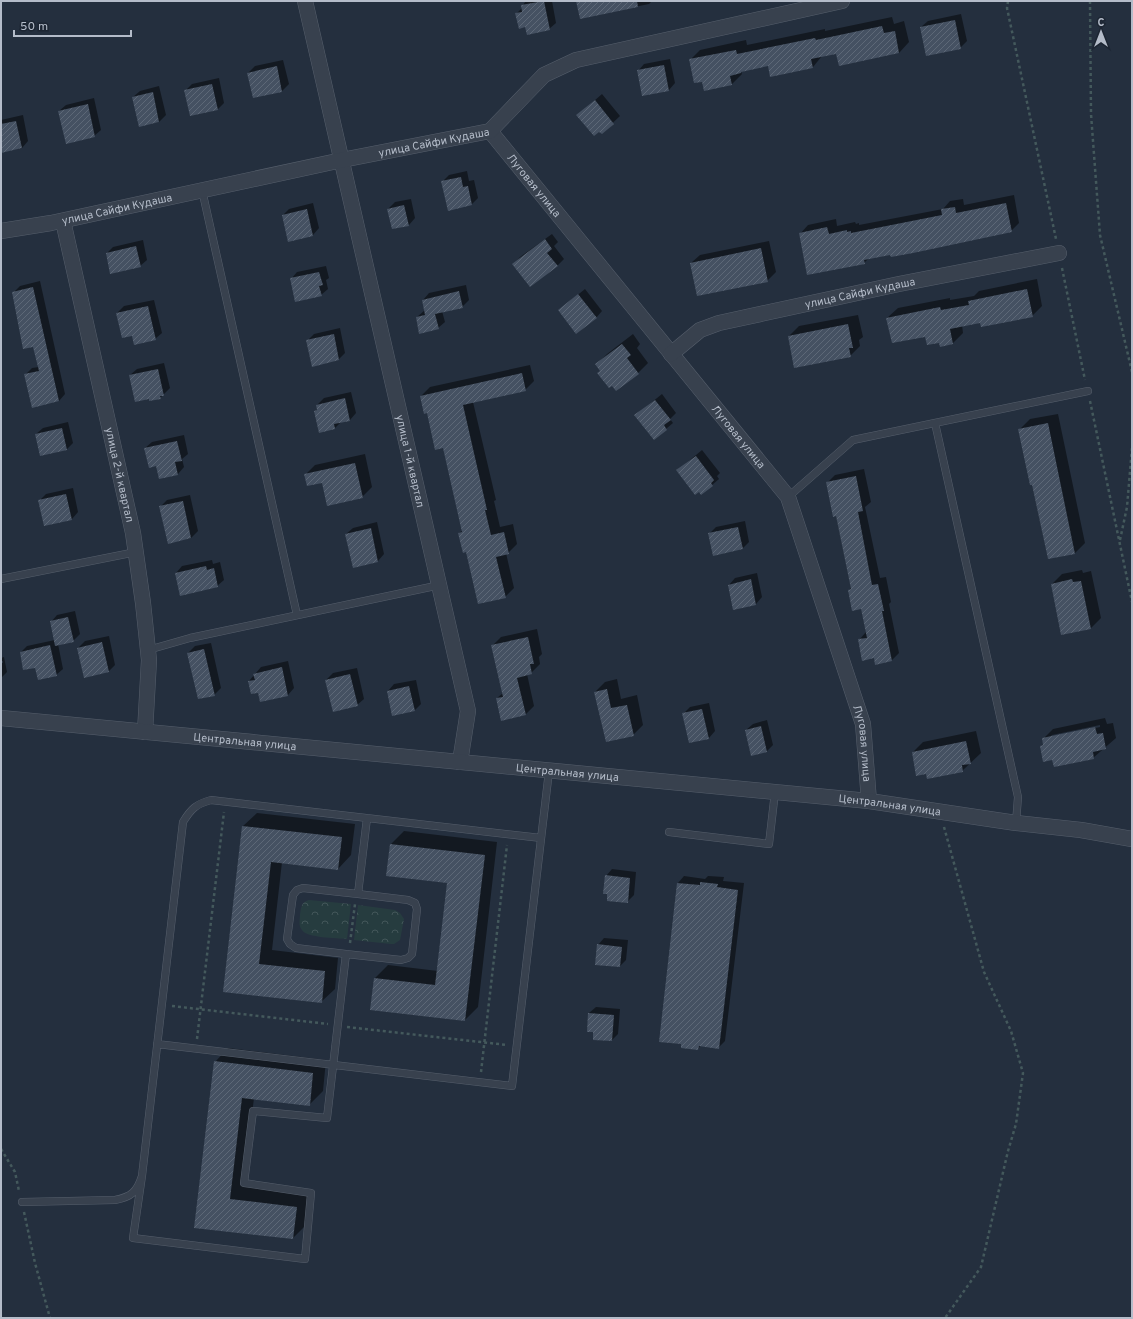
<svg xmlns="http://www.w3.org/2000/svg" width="1133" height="1319" font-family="Overpass,sans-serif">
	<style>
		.park { fill: url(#park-crowns) }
		.shadow { fill: #0007; fill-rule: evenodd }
		.building { fill: url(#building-hatch) }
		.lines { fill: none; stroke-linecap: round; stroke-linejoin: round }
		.lane-casing { stroke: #565f6c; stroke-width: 8 }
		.street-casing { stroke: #565f6c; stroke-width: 16 }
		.path { stroke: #44595c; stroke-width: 2.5; stroke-dasharray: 3 3; stroke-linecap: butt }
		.lane { stroke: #38414e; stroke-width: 7 }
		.street { stroke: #38414e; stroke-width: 15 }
		.labels { text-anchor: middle; stroke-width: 4; stroke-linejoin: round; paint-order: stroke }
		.street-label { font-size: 11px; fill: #b4bcc9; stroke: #1d2633 }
	</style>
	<defs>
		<pattern id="park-crowns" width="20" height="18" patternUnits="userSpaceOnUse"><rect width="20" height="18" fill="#263c3f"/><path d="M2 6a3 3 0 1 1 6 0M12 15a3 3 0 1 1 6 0" fill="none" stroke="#435659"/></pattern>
		<pattern id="building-hatch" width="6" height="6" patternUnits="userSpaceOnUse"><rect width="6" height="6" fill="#455162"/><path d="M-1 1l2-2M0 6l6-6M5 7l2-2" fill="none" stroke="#5d6877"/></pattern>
	</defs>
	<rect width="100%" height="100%" fill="#242f3e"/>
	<path class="park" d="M309,900L351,904L347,939C337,938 307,938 302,930C298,925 300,920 300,915C301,908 301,902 309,900Z
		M358,905L395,910L400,913L404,919L400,940L394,944H391L354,940Z"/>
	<path class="shadow" d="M526,1H552L556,23L549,29L526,26L516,14L522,8V6Z
		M577,1H652L649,4L580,18Z
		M961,14L967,41L960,48L921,27L928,21Z
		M892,17L894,24L904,21L909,42L899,53H837L822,56L813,67L768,65L743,70L741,72L742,74L732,84L702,80L690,60L700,50L746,40L747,45L825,29V31Z
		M670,59L675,83L669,90L638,71L644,64Z
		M283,60L289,84L282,91L254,97L248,73L255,66Z
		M219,78L224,103L218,109L185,91L192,84Z
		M159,86L166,115L159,122L140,126L133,97L140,91Z
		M602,94L620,116L602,133L578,115Z
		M94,98L101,130L94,136L59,111L66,105Z
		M23,115L28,141L22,148L1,152V120Z
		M467,171L469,181L474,180L478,198L471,205L442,182L449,175Z
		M1014,195L1019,223L1011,231L869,258L864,263L800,234L808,225L836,219L837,226L855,222L856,224L859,223V225L943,209L950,201L963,199L964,205Z
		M411,199L415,218L409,225L388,209L395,202Z
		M313,203L319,228L313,235L283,215L289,209Z
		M552,234L558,242L554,246L564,259L557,266L514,264L520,257Z
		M143,240L147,260L140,266L107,253L113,247Z
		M769,241L776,272L767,281L691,263L700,255Z
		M326,266L329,278L326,280L328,289L321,295L291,279L297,272Z
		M1037,279L1042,306L1032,316L981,321L962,325L963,333L953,343L940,345V341L887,318L898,308L950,298V300L974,296L979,291Z
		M40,281L65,394L59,401L25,375L32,368L39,367L34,346L13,293L20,286Z
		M466,285L469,300L462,307L442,311L445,322L438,328L417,317L425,310L423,300L429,293Z
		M585,289L602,311L596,318L559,310Z
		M154,300L162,333L155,339L133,335L117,313L124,306Z
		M858,315L863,337L859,340L860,346L850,356L789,336L799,326Z
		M340,328L345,353L339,359L313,365L307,341L314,334Z
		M633,334L640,344L637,348L648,363L638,373L601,370L597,364L607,354Z
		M164,363L170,388L160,398H149L130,375L137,369Z
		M530,365L534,381L525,390L473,402L496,500L494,501L500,527L513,524L517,544L508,553H506L514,588L505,597L467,551L459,533L463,530L444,447L421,396L430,387Z
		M351,392L356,413L350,420L341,422L335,428L315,411L318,409L317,405L324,398Z
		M662,394L676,413L670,419L673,423L654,439L636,415Z
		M1058,414L1085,543L1075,553L1048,558L1020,429L1030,419Z
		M68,422L73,443L66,450L36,434L43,428Z
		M184,435L188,454L182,459L184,467L178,474L157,465L145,448L152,442Z
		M702,450L720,473L717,476L719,479L712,485L678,470Z
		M365,454L372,487L362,497L305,475L315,465Z
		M864,469L871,502L865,507L880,578L886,577L891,602L889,604L899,653L892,660L875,657L859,640L866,632L861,608L849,590L851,588L836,515L827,483L835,475Z
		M73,488L78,512L72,519L39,501L46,494Z
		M190,495L198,531L191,538L168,542L160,507L167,500Z
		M745,521L749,542L743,548L714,555L709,534L716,527Z
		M377,522L384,554L378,561L353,566L346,534L353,528Z
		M212,560L213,564L220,562L224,580L217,586L176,573L182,566Z
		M1082,570L1083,573L1091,571L1101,618L1091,628L1052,584L1062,574Z
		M757,573L762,597L756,604L734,608L729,585L735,578Z
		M75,611L80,634L73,641L58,644L63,669L56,675L21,652L27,646L55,640L51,622L57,615Z
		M537,629L542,654L539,657L540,664L531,673L527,674L534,706L525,715L497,698L503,693L492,646L501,637Z
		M109,636L115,665L109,671L78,648L85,641Z
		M211,643L221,688L214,695L188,653L195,646Z
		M4,657L7,672L1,678V663H3V661H1V658Z
		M288,661L294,688L288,695L261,701L258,692L249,681L261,667Z
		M357,668L364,699L357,705L326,680L333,673Z
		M617,679L621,699L637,695L643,725L633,735L595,692L605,682Z
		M416,680L421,704L415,710L388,691L394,684Z
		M709,703L715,731L709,738L683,714L690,707Z
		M1105,718L1107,724L1113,723L1116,738L1093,758L1053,759L1041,746L1044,744L1043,739L1053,729ZM1100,725V727L1049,738L1052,735Z
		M767,720L773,745L766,752L746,730L753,724Z
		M976,731L981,753L962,771L927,772L913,752L923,742Z
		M257,813L355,824L351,855L338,869L282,862L272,950L338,958L335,989L321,1002L224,991L243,826Z
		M404,831L497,842L478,1007L465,1020L375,978L388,965L438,971L448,882L391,844Z
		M612,869L636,872L634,895L627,902L606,876Z
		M684,876L705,879L708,876L724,877L723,881L744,883L725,1041L718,1048L701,1045L698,1049L682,1043L660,1041L678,883Z
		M604,938L628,940L626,960L620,966L598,945Z
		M596,1007L620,1009L618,1034L612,1040L594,1031L589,1013Z
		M228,1048L326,1060L323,1091L309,1105L254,1098L243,1186L310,1194L306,1225L293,1238L195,1227L215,1062Z"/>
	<path class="building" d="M544,1L550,30L527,35L525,27L519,29L515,13L522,12L521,5Z
		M576,1H637L638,7L580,19Z
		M955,20L961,49L926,56L920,27Z
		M882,26L884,33L895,31L899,53L839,66L836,54L811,59L813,68L770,77L768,66L741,72V73L730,76L732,85L704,91L702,82L694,83L689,59L736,50L737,54L815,38L816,40Z
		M664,65L669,91L642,96L637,70Z
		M277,66L282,92L253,98L247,73Z
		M212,84L218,110L190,116L184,90Z
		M153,92L159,122L139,127L132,97Z
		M595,100L614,124L602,134L599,132L594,136L576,115Z
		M88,104L95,137L66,144L58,111Z
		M16,121L22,148L1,153V124Z
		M461,177L463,187L468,186L472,205L448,211L441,181Z
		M1006,203L1012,232L913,253L891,257L890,255L864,260L865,264L807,275L799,233L827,227L829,234L847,230V232L851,231V233L942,215L941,209L955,207L956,213Z
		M404,205L409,226L392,229L387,209Z
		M307,209L313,236L288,242L282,215Z
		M545,239L552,249L547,253L558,266L530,287L512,264Z
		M136,246L141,267L110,274L106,253Z
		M761,248L768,282L697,296L690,263Z
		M319,272L323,285L319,286L322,296L295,302L290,278Z
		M33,287L59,401L32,408L24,374L39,371L33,347L23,349L12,292Z
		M1027,289L1033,317L981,327L980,323L950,329L953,344L940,347L939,343L927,345L925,337L892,343L886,318L940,307L941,310L969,305L968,301Z
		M459,291L463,308L435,314L439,329L419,334L416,317L425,315L422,300Z
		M578,294L597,318L576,334L558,310Z
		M148,306L156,340L134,345L132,336L122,338L116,313Z
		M848,324L853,348H849L851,357L794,368L788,336Z
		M334,334L339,360L312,367L306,340Z
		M622,344L631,355L627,358L639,374L616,391L612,386L609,388L597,373L600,371L595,364Z
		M158,369L164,396H160L161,399L149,401V399L135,402L129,375Z
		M522,373L526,391L463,405L487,510H485L491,535L504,532L509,554L496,557L506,598L478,604L466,552L463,553L458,533L462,532L443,448L435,450L427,413L424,414L420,396Z
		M345,398L350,421L334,424L335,429L319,433L314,411L317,410L316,405Z
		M655,400L671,420L664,425L667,430L654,440L634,415Z
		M1048,423L1075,554L1048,559L1032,485H1030L1018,429Z
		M62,428L67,450L40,456L35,434Z
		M177,441L182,461L175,462L178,475L159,479L156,466L149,468L144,448Z
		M696,456L714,480L711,483L713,486L701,495L699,492L695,495L676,470Z
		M355,463L363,498L327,506L322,483L307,486L304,474Z
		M856,476L863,511L858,512L872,585L878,584L884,611H882L892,661L875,665L874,658L862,661L858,639L867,638L861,609L852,611L848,590L851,589L836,516L833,517L826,482Z
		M66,494L72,520L44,526L38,500Z
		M183,501L191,538L168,544L159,506Z
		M738,527L743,549L713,556L708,533Z
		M371,528L378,562L353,568L345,534Z
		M206,566L207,570L214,568L218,587L180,596L175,573Z
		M751,579L756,605L733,610L728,585Z
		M1072,579L1073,582L1081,581L1091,629L1061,635L1051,584Z
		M68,617L74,642L55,646L50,621Z
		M528,637L534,664H530L532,674L517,678L526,715L501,721L496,698L503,697L491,645Z
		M102,642L109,672L84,678L77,648Z
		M50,645L57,676L38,680L35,668L23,670L20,652Z
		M204,649L215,696L198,699L187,653Z
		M282,667L288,696L260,702L258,693L251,694L248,681L255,680L253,674Z
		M350,674L358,706L333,712L325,680Z
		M409,686L415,711L392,716L387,691Z
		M607,689L611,708L627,705L634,736L606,742L594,692Z
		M702,709L709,739L689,743L682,713Z
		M761,726L767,752L751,756L745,730Z
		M1095,727L1097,734L1103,733L1106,749L1093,752L1094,759L1054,767L1052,760L1043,762L1040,746L1043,745L1042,738Z
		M966,741L971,764L962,765L963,772L927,779L926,774L916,776L912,752Z
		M242,826L342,837L338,870L271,862L259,964L325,971L322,1003L223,992Z
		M390,844L485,855L465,1021L370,1010L374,978L435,985L447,883L386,876Z
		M605,875L630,878L628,903L607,901V894H603Z
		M700,882L718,884L717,887L738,890L719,1049L699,1046L698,1050L681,1048V1044L659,1042L677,883L700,885Z
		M597,944L622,947L620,967L595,965Z
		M588,1013L614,1015L612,1041L593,1040V1032H587Z
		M214,1061L313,1073L310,1106L242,1098L230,1199L297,1207L293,1239L194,1228Z"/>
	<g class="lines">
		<g class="lane-casing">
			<path id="lane" d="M202,190L297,615
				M935,423L1018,797L1016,823
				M788,497L853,440L1088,391
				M1,579L136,552
				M148,650L190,638L440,585
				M669,832L769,844L775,792
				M346,954L401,960L408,958L412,954L417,909L415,903L408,900L358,894
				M157,1044L512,1086L549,771
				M142,1176L133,1238L305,1259L311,1193L244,1183L253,1111L327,1118L346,954L296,948L290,944L287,939L293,895L297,890L303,888L358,894L367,818
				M22,1202L115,1200C131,1197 137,1192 142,1176L183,822C191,809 196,804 211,800L541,838"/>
		</g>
		<g class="street-casing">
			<g id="street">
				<path id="s1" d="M305,1L468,711L460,762"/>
				<path id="s2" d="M490,131L788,497L863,724L869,801"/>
				<path id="s3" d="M63,221L133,533L143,603L149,660L145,732"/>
				<path id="s4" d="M1,231L51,223L342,160L490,131L544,75L576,60L842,1"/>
				<path id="s5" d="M671,354L700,330L719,323L899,284L1059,253"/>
				<path id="s6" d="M1,718L869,801L1016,823L1081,830L1132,839"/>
			</g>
		</g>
		<path class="path" d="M1008,1L1007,8L1056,239
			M1090,1L1091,114L1100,235L1132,372
			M1062,268L1085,380
			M1090,401L1132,602
			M1120,540L1127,507L1132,448
			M944,827L984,972L1011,1031L1023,1073L1016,1124L1008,1151L981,1267L945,1318
			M350,943L355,904
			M172,1006L328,1024
			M347,1027L507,1045
			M197,1039L224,812
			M481,1072L507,845
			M1,1149L15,1172L19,1191
			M24,1212L35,1263L50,1318"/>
		<use href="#lane" class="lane"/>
		<use href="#street" class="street"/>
	</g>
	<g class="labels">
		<g class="street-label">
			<text dy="4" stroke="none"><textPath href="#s4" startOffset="442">улица Сайфи Кудаша</textPath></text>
			<text dy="4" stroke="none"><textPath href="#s2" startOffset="70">Луговая улица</textPath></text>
			<text dy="4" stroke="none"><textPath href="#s4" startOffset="118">улица Сайфи Кудаша</textPath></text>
			<text dy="4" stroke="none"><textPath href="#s5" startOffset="202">улица Сайфи Кудаша</textPath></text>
			<text dy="4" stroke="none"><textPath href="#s2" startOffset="394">Луговая улица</textPath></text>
			<text dy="4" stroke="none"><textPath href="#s1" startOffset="472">улица 1-й квартал</textPath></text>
			<text dy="4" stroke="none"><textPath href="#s3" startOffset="260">улица 2-й квартал</textPath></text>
			<text dy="4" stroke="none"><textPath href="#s6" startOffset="245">Центральная улица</textPath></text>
			<text dy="4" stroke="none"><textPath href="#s2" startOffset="730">Луговая улица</textPath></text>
			<text dy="4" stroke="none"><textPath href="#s6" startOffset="569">Центральная улица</textPath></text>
			<text dy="4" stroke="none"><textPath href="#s6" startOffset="893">Центральная улица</textPath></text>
		</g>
	</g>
	<rect width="1133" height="1319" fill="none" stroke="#b4bcc9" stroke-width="4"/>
	<g transform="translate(1101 32)" stroke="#1d2633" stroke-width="3" paint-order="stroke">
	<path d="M0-3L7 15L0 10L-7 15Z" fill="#b4bcc9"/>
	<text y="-6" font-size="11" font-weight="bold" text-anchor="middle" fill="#b4bcc9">С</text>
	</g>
	<path d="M14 30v6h117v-6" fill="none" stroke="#b4bcc9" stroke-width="2"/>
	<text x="20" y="30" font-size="12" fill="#b4bcc9" stroke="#1d2633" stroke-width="3" paint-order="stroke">50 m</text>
</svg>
